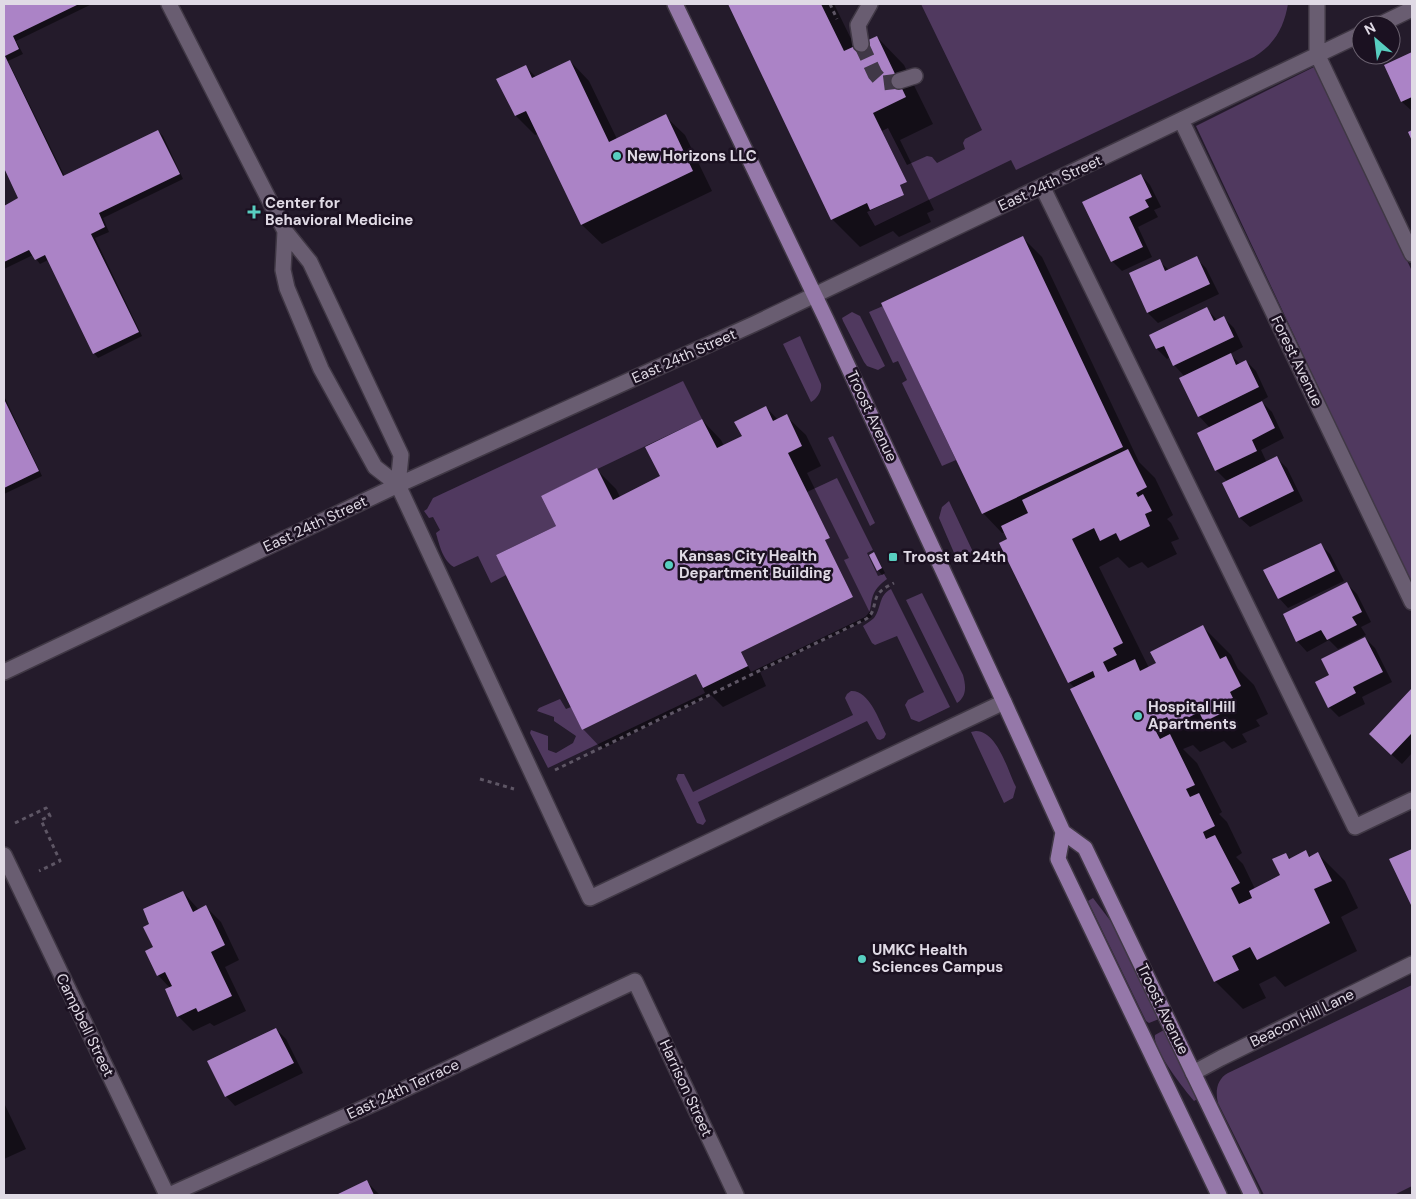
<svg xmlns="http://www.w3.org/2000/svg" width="1416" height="1199" font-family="'DM Sans',sans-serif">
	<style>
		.green { fill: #50395f }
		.shadow { fill: #0007 }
		.building { fill: #ab83c6 }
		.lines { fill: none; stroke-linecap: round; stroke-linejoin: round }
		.minor-tunnel { stroke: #403847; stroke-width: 15; stroke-dasharray: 15 8; stroke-linecap: butt }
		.minor-casing { stroke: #403845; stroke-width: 18 }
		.major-casing { stroke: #403845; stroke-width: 18 }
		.path { stroke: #5e5665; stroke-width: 3; stroke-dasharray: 4 4; stroke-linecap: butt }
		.minor { stroke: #695d71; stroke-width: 15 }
		.major { stroke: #9578a9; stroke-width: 15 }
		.poi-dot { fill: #58cec0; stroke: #1b1121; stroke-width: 2 }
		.labels { text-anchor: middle; stroke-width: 5; stroke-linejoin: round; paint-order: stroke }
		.poi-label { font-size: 15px; font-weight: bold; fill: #e0dae5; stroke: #1b1121; text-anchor: start }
		.street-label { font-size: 15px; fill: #e0dae5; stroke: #1b1121 }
	</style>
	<rect width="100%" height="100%" fill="#241b2b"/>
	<path class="green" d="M921,4H1288C1284,27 1275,44 1254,57L1016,170L1011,160L875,226L867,212L904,195L900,185L907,182L882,131L888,128L907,165L927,156L932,157L937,163L965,149L963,143L965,139L982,130Z
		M1314,67L1412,271V587L1196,126Z
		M883,306L956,460L942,466L902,383L907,380L898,361L893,363L869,312Z
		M852,312L860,316L885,366L878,370L867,366L864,362L843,321L842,318Z
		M800,336L821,384C822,391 817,399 811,402L783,344Z
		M683,381L702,419L541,496L556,526L496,555L506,575L491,583L478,556L454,567C443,561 439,544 436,533L440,530L433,517L429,518L424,511L427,509L433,498Z
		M833,436L875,523L870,526L828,438Z
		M837,478L873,550L867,553L878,576L884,574L887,579C880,584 874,590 872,599C870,606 872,611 865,617L751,672L741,652L853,597L825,540L830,538L807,492Z
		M949,501L974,554L958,562L939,518L942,507Z
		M891,589L950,707L919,722L911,719L905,705L908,700L924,692L897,636L875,645L872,643L863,626C867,623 871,621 874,618C882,607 878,596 891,589Z
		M922,593L963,675C966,686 967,696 957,703L906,600Z
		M696,674L705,693L548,768L530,733L531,730L548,736V750L556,753L573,743L576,736L554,721V717L537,711L539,708L560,699L566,709L571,707L582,730Z
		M851,691C869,690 879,720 886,734L884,738L880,740L877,739L867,721L698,802L706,821L703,825L697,823L676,779L678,774H684L693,792L853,715L845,698L847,694Z
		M976,731C996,731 1007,767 1014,783L1016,787L1013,798L1004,803L971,732Z
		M1093,898L1116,928L1159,1019L1149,1023L1146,1021L1088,901Z
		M1412,985V1186L1394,1195H1264L1218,1103C1215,1091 1217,1079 1228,1073Z
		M1164,1030L1199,1098L1194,1101C1184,1089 1152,1049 1155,1035Z"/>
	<path class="shadow" d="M4,4H92L16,41L23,54L8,61L65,177L158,131L163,136L183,179L103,218L109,232L95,238L142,336L98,358L94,353L48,260L40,264L33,255L4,269V207L20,199L4,165Z
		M730,4H834L855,47L877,37L904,65L933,124L900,140L934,210L927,213L931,222L899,237L893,231L860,247L832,219Z
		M1412,53V111L1402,102L1385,66Z
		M570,61L589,81L617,139L665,116L685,135L712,191L602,244L582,225L538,134L535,135L516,116L498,80L525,66L536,77Z
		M1141,175L1150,185L1161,207L1154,210L1158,217L1138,227L1152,257L1122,271L1112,261L1084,202Z
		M1023,238L1042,257L1139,462L1155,478L1173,515L1167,519L1171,523L1179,539L1171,542L1177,554L1148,568L1142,562L1129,568L1118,557L1099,567L1149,668L1158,664L1203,627L1231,655L1238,669L1254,685L1268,714L1256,720L1260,726L1242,734L1247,742L1232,749L1224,741L1200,752L1193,745L1183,749L1197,763L1222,812L1219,814L1227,822L1242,853L1236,857L1243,864L1255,889L1282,876L1285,854L1291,859L1305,852L1311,857L1318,854L1345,881L1358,908L1341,917L1357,951L1285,987L1275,976L1259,984L1266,998L1243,1009L1215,981L1072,689L1075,688L1069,682L1005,532L1002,533L983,513Z
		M1196,258L1206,268L1219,294L1158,323L1148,313L1130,274L1159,261L1169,270Z
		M1207,309L1218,321L1224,318L1234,328L1243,347L1230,354L1240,364L1246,361L1256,371L1268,397L1261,401L1272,412L1284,438L1261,450L1267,463L1277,458L1287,468L1303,501L1250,527L1240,518L1224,484L1228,482L1216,470L1198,433L1210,428L1199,416L1185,377L1175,366L1170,357L1167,359L1157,349L1151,335Z
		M4,396L42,476L4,494Z
		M766,407L778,420L786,416L806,435L821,466L807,473L849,558L844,560L872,617L760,672L766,686L723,707L711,695L602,749L583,729L558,527L597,470L616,489L620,497L661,477L702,420L721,440L724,446L743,437Z
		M1320,544L1330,554L1344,581L1288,608L1279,598Z
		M874,554L878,559L885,573L882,575L878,570Z
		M1347,584L1357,594L1371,622L1361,627L1366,635L1338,649L1329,640L1307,652L1298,642L1285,615Z
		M1365,638L1375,648L1392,682L1362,697L1365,704L1339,717L1329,707L1330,675Z
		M1412,690V753L1402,764L1380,744Z
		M1412,850V905L1391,860Z
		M183,892L199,910L206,907L221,922L239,960L225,967L246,1011L214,1026L210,1023L193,1031L178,1016L170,988L158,975L151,924Z
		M276,1029L286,1039L303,1073L235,1106L226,1096Z
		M4,1103L26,1149L4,1159Z
		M366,1181L380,1195H339Z"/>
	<path class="building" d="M4,4H79L13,36L19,49L5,56L63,176L158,130L180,174L99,213L105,227L91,234L139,332L93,354L45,255L35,260L29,250L4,262V206L18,198L4,168Z
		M728,4H821L844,51L877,36L906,97L873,113L907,182L900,185L904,195L870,210L867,203L831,220Z
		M1412,52V97L1401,102L1384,65Z
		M570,60L609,142L666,114L693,171L581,225L526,111L515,116L496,79L526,65L532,78Z
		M1412,130V141L1408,132Z
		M1141,174L1152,197L1145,200L1149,207L1129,217L1143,247L1111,262L1082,202Z
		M1023,236L1123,447L982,514L881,303Z
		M1197,256L1210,284L1147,313L1129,273L1160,259L1165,271Z
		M1207,307L1214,321L1224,316L1234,337L1173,366L1164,346L1156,349L1149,335Z
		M1231,353L1236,365L1246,360L1259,387L1198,417L1179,378Z
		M4,399L39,471L4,488Z
		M1262,401L1275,428L1252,440L1257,451L1215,471L1197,433Z
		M766,406L773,421L787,414L802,446L788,453L830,538L825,540L853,597L741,652L748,666L703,688L696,674L582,730L496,555L556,526L541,496L597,468L613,500L660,476L645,447L702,419L717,448L742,436L734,422Z
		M1128,449L1147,487L1136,493L1138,497L1143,494L1152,511L1145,514L1150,526L1120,541L1116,533L1100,541L1094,528L1072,539L1123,643L1113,648L1117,655L1103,662L1108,672L1135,659L1140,671L1156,663L1150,652L1203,625L1220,659L1226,656L1241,686L1230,692L1233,698L1216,706L1220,714L1204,722L1199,712L1172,726L1167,717L1152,724L1160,739L1170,734L1195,785L1186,789L1190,797L1199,793L1215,826L1203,832L1206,839L1215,835L1240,883L1231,888L1239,904L1252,898L1249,891L1280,875L1272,859L1286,853L1289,859L1306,850L1309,857L1318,852L1332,881L1314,889L1330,923L1257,960L1250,947L1232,956L1239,970L1214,982L1070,689L1095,677L1093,671L1068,683L999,543L1007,539L1001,526L1028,513L1022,500Z
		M1277,456L1294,491L1239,518L1222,483Z
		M1321,543L1335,571L1278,599L1263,570Z
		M874,552L882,568L877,571L869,555Z
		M1347,582L1362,612L1352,617L1357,625L1327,640L1321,630L1296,642L1283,614Z
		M1365,637L1383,672L1353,687L1356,693L1328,708L1315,682L1329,675L1321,659Z
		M1412,688V735L1411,734L1391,755L1369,734Z
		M1412,849V904L1411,905L1389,859Z
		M183,891L193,912L206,905L225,945L211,952L232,996L198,1012L196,1008L177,1017L165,989L172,986L165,972L157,976L145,951L153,947L143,927L149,924L143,909Z
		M276,1028L294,1063L225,1097L207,1061Z
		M367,1180L374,1195H336Z"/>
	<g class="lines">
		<path class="minor-tunnel" d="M861,44L875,74L883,83L899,81"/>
		<g class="minor-casing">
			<path id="minor" d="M169,4L285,231L310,262L401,455L398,485
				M1317,4V54L1412,254
				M1379,25L1412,9
				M861,44L858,25L870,4
				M899,81L915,76
				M1181,120L1412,602
				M1042,186L1355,827L1412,800
				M285,231L283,270L287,288L321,369L375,467L398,485L590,898L1004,702
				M4,672L398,485L754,324L1361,34
				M4,855L167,1195
				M1193,1073L1221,1058L1412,964
				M169,1195L375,1103L635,981L736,1195"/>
		</g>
		<g class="major-casing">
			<path id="major" d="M675,4L826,319L1004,702L1063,832L1085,848L1252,1195
				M1063,832L1058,859L1219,1195"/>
		</g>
		<path class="path" d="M830,4L837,19
			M555,770L866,619C875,613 873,605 877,596C881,589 888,586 894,583
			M480,779L514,789
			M15,823L46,808L50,816L41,820L60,861L39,871"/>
		<use href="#minor" class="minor"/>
		<use href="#major" class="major"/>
	</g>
	<g class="poi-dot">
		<circle cx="617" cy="156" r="5"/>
		<path d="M251.5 204.5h5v5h5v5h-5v5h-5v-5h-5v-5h5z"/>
		<rect x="888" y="552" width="10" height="10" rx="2.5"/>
		<circle cx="669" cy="565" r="5"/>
		<circle cx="1138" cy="716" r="5"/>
		<circle cx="862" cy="959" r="5"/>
	</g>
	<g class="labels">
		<g class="poi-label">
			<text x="627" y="161">New Horizons LLC</text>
			<text x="265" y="208">Center for<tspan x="265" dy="17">Behavioral Medicine</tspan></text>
			<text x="679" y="561">Kansas City Health<tspan x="679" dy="17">Department Building</tspan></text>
			<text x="903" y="562">Troost at 24th</text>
			<text x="1148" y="712">Hospital Hill<tspan x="1148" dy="17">Apartments</tspan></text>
			<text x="872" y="955">UMKC Health<tspan x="872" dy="17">Sciences Campus</tspan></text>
		</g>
		<g class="street-label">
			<text transform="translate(1050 183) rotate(-25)" y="5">East 24th Street</text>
			<text transform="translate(684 356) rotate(-24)" y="5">East 24th Street</text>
			<text transform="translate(1297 361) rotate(64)" y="5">Forest Avenue</text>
			<text transform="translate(872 416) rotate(65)" y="5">Troost Avenue</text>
			<text transform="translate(315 524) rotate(-25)" y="5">East 24th Street</text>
			<text transform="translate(1163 1009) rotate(64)" y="5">Troost Avenue</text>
			<text transform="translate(1302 1018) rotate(-26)" y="5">Beacon Hill Lane</text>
			<text transform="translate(85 1025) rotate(64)" y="5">Campbell Street</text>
			<text transform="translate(686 1088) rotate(65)" y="5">Harrison Street</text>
			<text transform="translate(403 1089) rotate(-25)" y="5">East 24th Terrace</text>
		</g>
	</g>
	<rect width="1416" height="1199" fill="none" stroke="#e0dae5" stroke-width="10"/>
	<g transform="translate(1376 40) rotate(332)"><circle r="24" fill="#1b1121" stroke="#6a616f"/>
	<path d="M0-4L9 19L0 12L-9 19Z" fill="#58cec0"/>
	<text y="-8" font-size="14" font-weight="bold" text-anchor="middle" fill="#e0dae5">N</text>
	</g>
</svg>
